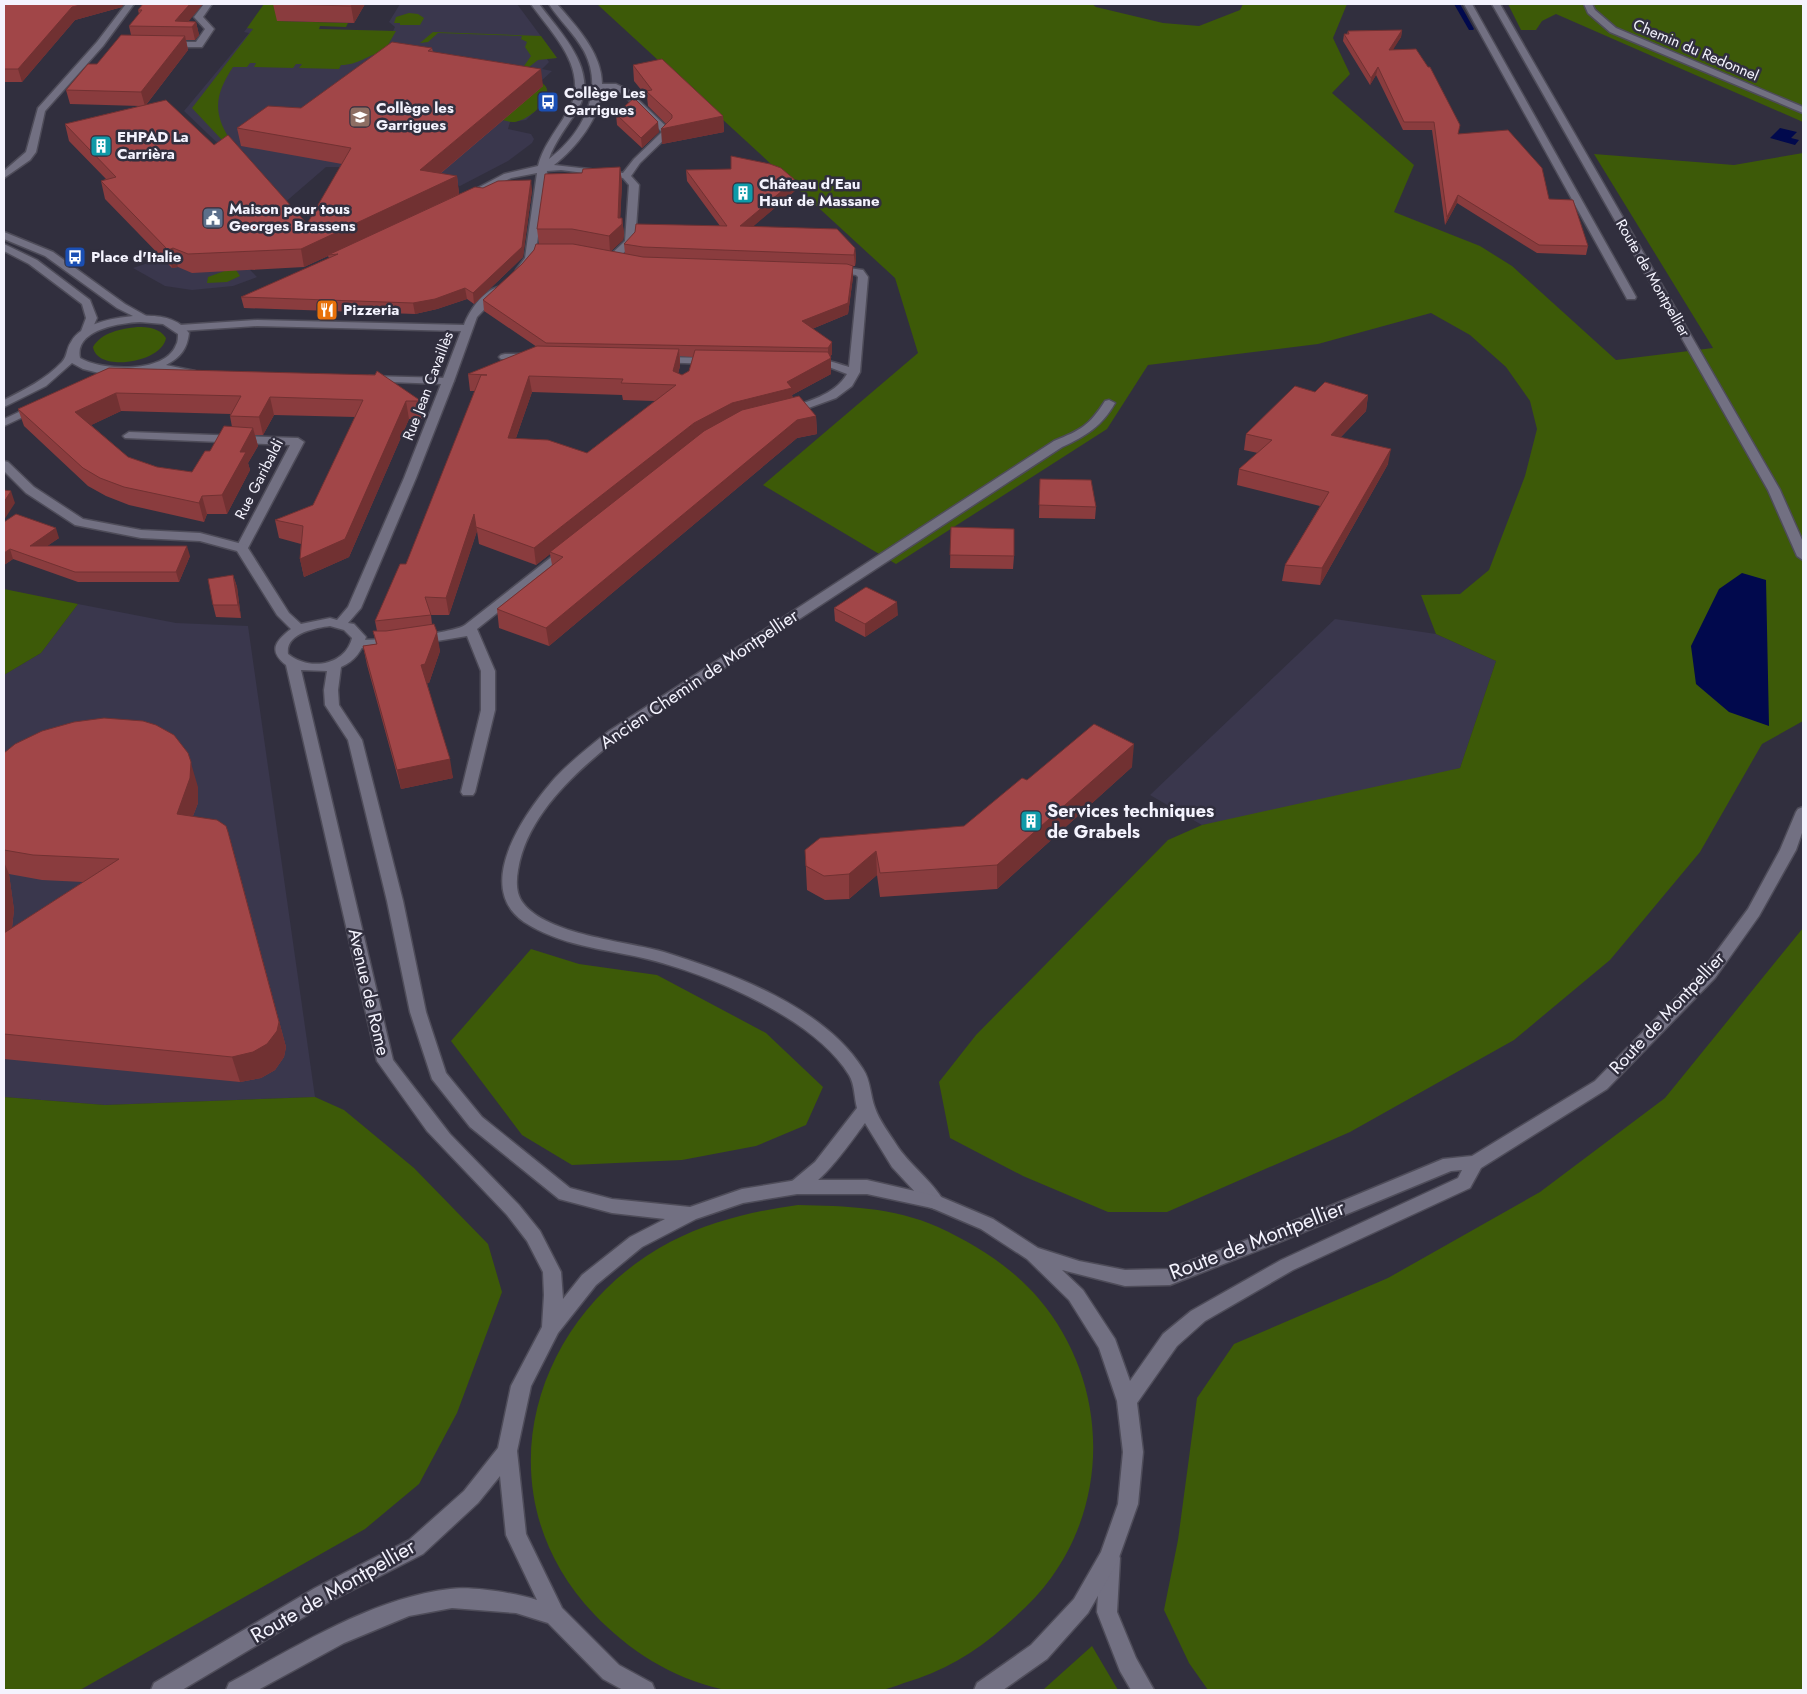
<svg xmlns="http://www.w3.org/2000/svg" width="1807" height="1694" font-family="Jost,sans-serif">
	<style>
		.built { fill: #3a374d }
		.green { fill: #3d5a08 }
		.water { fill: #01094d }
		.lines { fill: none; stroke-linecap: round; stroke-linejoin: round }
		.stream { fill: #01094d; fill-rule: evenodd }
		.street-casing { stroke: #4e4c59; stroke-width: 3 }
		.secondary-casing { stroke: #4e4c59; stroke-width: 3 }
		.street { fill: #727082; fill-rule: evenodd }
		.secondary { fill: #727082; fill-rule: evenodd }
		.wall { fill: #8a3c3e; fill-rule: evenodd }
		.shaded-wall { fill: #713132 }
		.building { fill: #a14648; stroke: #713132; fill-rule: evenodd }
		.labels { text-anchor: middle; stroke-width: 5; stroke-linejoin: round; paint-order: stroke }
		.far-street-label { font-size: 15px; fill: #f4f3fe; stroke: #312f3e }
		.far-poi-label { font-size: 15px; font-weight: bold; fill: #f4f3fe; stroke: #312f3e; text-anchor: start }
		.street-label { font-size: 18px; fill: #f4f3fe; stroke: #312f3e }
		.poi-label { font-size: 18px; font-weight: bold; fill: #f4f3fe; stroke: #312f3e; text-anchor: start }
		.near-street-label { font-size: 21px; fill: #f4f3fe; stroke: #312f3e }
	</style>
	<rect width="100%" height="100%" fill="#312f3e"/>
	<path class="built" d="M400,4H517L557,58L547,59L549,62L542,69L552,71L540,82L547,89V95L541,105L526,120L510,122L508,129L531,134L534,139L532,143L508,161L460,186L341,167H326L282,205L184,111L249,33L244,32L247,28L393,31L395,27L389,22Z
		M220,239L257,277L233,286L192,290L165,286L133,268Z
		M78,604L176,623L248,626L315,1097L105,1105L4,1097V675L41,653Z
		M1335,619L1436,634L1496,661L1460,768L1310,809L1202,825L1150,795Z"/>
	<path class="green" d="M264,4H289L277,21L348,23L346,27L320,26L319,29L396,31L384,52C366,55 359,65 341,65L339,69L299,68L302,64H296L293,68L254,67L256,63H250L247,67H233C216,93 212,111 229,138L222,140L192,108L253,29L247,28Z
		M597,4H1092L1096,7L1163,23L1199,26L1240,10L1243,4H1347L1333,38L1350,74L1332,93L1414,165L1394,212L1480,246L1512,266L1616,360L1713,348L1594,154L1734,165L1803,153V721L1762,744L1700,852L1610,960L1514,1040L1350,1132L1167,1212H1108L1023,1176L950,1138L939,1082L976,1035L1168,840L1202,825L1460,768L1496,661L1436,634L1421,595L1460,594L1489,570L1525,476L1537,429L1530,401L1506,367L1470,335L1431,313L1318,344L1148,365L1107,429L896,564L763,485L918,353L895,278Z
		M1508,4H1803V122L1556,14L1542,21L1536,30H1521Z
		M409,13L418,14L424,18L420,25H400V23H394L396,17Z
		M433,32L541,36L557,58L538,60L529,67L524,66L531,56L525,47L527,42L521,39L522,36L438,33L428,42L420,43Z
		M540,82C562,92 528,123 512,122C500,121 485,112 474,107Z
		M230,269L236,270L240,276L227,282L207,283L208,277Z
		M137,327C148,327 160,328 166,338C162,363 97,373 93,347C102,332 121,329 137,327Z
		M4,589L78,604L41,653L4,675Z
		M1803,928V1690H1208L1189,1663L1164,1610L1178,1540L1197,1398L1234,1344L1388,1278L1540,1192L1665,1098Z
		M531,949L579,964L657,975L766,1033L823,1087L806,1125L756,1146L682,1160L572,1165L522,1135L451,1041Z
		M4,1097L105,1105L315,1097L344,1110L414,1168L488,1244L502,1292L457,1413L419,1484L365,1529L80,1690H4Z
		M798,1205C846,1206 893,1207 938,1227C975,1244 1012,1267 1039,1299C1106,1378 1112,1494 1051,1578C1038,1596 1022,1611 1005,1626C975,1653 942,1672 904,1683C896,1686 888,1689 880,1690C850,1693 818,1690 788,1690C767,1690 742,1694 721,1689C672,1678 628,1650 594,1614C479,1493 531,1316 670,1242C711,1221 753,1211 798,1205Z
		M1092,1646L1118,1690H1042L1044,1689Z"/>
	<path class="water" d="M1780,128L1797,132L1791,138L1799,140L1795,145L1770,138Z
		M1742,573L1766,580L1769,726L1729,712L1696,684L1691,646L1719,589Z"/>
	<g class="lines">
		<path class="stream" d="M1454,4H1460L1474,29L1473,30H1469Z"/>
		<g class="street-casing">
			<path id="street" d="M126,4H134L103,46L45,111L36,152L30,160L4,178V171L26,152L38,108L97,42Z
				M204,4H212L203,17L214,29L202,47H165V43L168,42H196L205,29L194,17Z
				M531,4H539C560,32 600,71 578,109C569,124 554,142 549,159C583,133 605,91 584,51C574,33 559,20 549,4H557C576,26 602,53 602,84H616L627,89L672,132L640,163L631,176L639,185L635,242L617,259L613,260L608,257L625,241L629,185L623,178L561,170L547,171L535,258L525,272L521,273L516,270L525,258L537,173L511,178L480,193L477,194L472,191L504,174L538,166C542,149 554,133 563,119C568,110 575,101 575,91C578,57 549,30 531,4ZM602,90H614L621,93L662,132L634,159L623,173L554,165C576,148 600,118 602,90Z
				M1464,4H1472L1636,297L1635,299H1627L1626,297Z
				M1584,4H1592L1595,10L1616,28L1803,107V113L1610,32L1588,13Z
				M4,232L53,252L125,304L150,318L145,321L141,320L117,308L45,256L4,239Z
				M4,244L37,260L90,300L97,318L89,336L85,337L80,334L86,318L82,304L29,264L4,251Z
				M834,266L863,270L868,277L860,372L852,386L836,398L792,414H784L782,412L784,410C807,401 834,396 847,374L829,367H811L805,364C815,355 837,363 849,367L858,277L856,275L830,271L829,269L830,267Z
				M498,287L503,290L477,317L454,381L448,384L442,381L461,331L257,326L180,331L175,328L180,325L257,320L464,325C469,311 483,291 498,287Z
				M505,354H531L537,357L531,360L501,359L499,357L501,355Z
				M661,357L711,358L717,361L711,364L657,362L655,360L657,358Z
				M1109,400L1115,403C1102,426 1086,436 1062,447L619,737C577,771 527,814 518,870C516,881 516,894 523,903C547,935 626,941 664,952C731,973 823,1006 863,1069C871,1081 870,1095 875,1108C879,1120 889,1133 896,1144C909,1165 933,1181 944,1202L941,1207L935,1209L929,1207L892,1167L865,1123C852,1140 813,1199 791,1192L788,1187L791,1182L815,1162L857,1108C854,1097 855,1085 849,1075C814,1017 706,973 643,958C603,949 559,945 524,922C472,886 526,811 555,778C571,761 590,746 609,731L1054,441C1081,430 1089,426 1105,401Z
				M129,432L298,438L304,442L248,548L242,552L236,548L290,445L125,438L123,436Z
				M567,547L571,548L573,551L571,554L477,629L495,671V710L475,792L473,795H463L461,792L481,710V671L467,636L419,644L412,640C418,633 452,633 465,625L563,548Z
				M396,639L403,643L401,646L358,648L351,644L358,640Z
				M1110,1549L1117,1551L1120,1558L1117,1612L1136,1658L1154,1690H1131L1120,1671L1097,1612L1100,1558L1103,1551Z"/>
		</g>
		<g class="secondary-casing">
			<path id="secondary" d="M1492,4H1500L1780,490L1803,542V560L1797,556L1768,490Z
				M133,316C154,315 176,315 189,333C187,349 181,357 166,365L195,371L197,373L195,375L191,376L154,369L121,375L103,374L83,369L72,363L46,386L4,407V400C24,390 46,379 62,362C68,355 66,349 71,342C81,323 114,318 133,316ZM140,322L163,324L178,334C178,337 178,342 176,345C165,374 102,371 80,358C74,330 119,323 140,322Z
				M369,376L448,378L454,381L416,478L361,608L348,623L354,624L366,637C362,651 355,661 341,667L338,690L339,705L362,740L403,901L426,1012L446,1073L482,1117L570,1188L612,1199L690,1207L742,1189L797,1180H867L941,1197L993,1219L1038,1248L1079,1261L1125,1270L1169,1269L1265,1233L1443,1159L1472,1156L1595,1081L1703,970L1748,909L1780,850L1796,812L1798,809L1803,807V830L1796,850L1759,916L1715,978L1607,1089L1481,1168L1470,1188L1293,1270L1205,1321L1177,1346L1137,1403L1143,1452L1138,1504L1117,1563L1088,1613L1047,1659L1003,1690H974L977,1683L1031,1645L1074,1599L1101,1552L1118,1504L1123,1452L1117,1401L1099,1348L1069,1300L1027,1259L981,1229L932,1208L867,1194H797L743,1203L696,1219L642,1247L596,1285L558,1333L531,1386L517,1451L526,1534L562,1608L619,1665L652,1683L655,1690H623L603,1679L548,1623L516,1613L452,1608L409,1616L344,1643L258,1690H226L229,1683C298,1646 372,1598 450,1589C472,1586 515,1593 537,1600L506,1535L500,1476L478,1503L423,1554L329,1602L182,1690H151L154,1683L315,1588L409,1540L464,1491L498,1448L511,1386L542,1327L544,1295L543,1272L527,1241L507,1215L427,1131L377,1061L286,665C268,651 275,641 291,629L277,615L237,551L200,541L141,538L75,525L26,493L4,471V461L8,462L34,487L83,519L141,530L200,533L246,545L289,613L301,624L330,618L337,620L348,607L404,478L441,384L365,381L363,379ZM330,626L344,630L352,638C345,666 309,671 288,654C285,633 316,628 330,626ZM301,670L327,671L324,690L325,705L348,740L387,901L410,1012L432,1079L470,1127L559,1199L612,1213L665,1219L630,1237L582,1275L563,1299L561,1272L540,1231L519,1205L450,1134L393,1060ZM1462,1170L1458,1178L1281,1260L1191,1311L1163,1334L1130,1381L1115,1339L1083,1290L1062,1270L1125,1286L1170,1285L1277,1243L1451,1171Z
				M38,403L44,406L42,408L4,426V419Z"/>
		</g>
		<use href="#street" class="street"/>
		<use href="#secondary" class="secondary"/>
	</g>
	<path class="wall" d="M4,4L122,7L75,20L22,82H4Z
		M143,4L189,21L196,22L199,35L195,40H186L188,50L146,105L214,145L307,224L342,164L241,146L237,128L301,108L432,48L433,52L543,86L440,174L457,176L459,194L483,188L532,190L523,257L474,304L467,299L437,309L415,314L244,308L241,297L329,258L328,256L304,267L192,273L178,267L172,268L105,199L101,181L106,179L69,141L65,124L140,106L70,104L66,90L131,35L129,26L139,14L138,10Z
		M273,4H365L354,23L277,21Z
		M1402,30L1401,37L1392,50L1458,134L1549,199L1588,246L1586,255L1537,253L1457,203L1445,225L1432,130H1403L1376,75L1370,85L1343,41L1344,34H1347L1348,31Z
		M633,65L723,116L724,132L662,144L666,124L648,106L647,97L634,81Z
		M616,114L659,132L642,148L617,125Z
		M620,167L622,183L620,218H622L624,234L623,240L611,251L625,254L624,244L720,226L687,181L686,170L795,180L796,190L753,226L855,248L856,259L855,266H853V277L848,314L812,329L832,342V354L830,357L831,374L792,395L793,398L816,416L817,434L797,438L549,646L499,628L497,609L552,565L550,554L536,565L479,544L477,531L449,615H431L432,624L440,651L429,683H427L453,778L401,789L367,665L363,646L376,644L373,631H377L375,621L406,564L475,391H470L468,374L537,347L484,311L483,300L522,264L539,244L537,229L582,173ZM680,356L693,357L689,371L682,375L678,374L680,366ZM532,392L622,395L623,400L655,401L587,453L516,438Z
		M109,368L421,401L424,419H409L349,557L304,577L300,559L301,544L279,538L275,520L313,505L355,417L274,415L263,435H255L258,446L248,463L250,470L227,514H207L204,522L129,505L106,496L88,486L24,426L18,409ZM121,411L231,414L230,416L232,427L210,451L192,472L157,467L128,457L91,425Z
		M1315,392L1368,395L1366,411L1341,437L1388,464L1320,585L1282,581L1285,565L1320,506L1237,485L1239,469L1258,453L1244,450L1246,434Z
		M1040,479L1096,507L1095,519L1039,518Z
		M4,522L59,538L47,546L190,556L179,582H78L13,559L4,565Z
		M951,527L1014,556L1013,569L950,568Z
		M233,575L237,587L241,618L216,617L213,605Z
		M834,608L898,615L865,637L835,621Z
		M4,753L198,787V803L193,816L228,832L235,857L286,1047L284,1057L275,1070L261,1078L240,1082L4,1059ZM9,874L42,880L83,882L12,928L14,910Z
		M1132,767L997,889L880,897L877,875L849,899L825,900L807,890L805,850L964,826L1027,780Z"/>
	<path class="shaded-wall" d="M84,4H124L122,7L75,20L22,82L18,69L72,7Z
		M190,4H203L184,27L175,21Z
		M352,4H365L354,23L351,6Z
		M196,22L199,35L195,40L192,27Z
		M1402,30L1401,37L1388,58L1389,50Z
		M185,36L188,50L145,106L141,92Z
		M1378,67L1376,75L1370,85L1371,78Z
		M541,69L543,86L423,188L420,170Z
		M723,116L724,132L662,144L661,129Z
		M658,122L659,132L642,148L641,138Z
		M620,167L622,183L620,226L622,218L624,234L623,240L610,252L609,236L618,218Z
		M457,176L459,194L328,255V256L304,267L301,249Z
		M531,180L532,190L523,257L474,304L473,293Z
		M795,180L796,190L741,237L740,226Z
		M1458,195L1457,203L1445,225L1447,217Z
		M173,248L178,267L172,268L168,250Z
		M855,248L856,259L855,266L854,255Z
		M853,266V277L848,314L802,333V321Z
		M465,288L467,299L437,309L415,314L413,303Z
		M832,342V354L828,359V348Z
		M679,349L680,366L675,385L673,371Z
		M831,358V374L792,395L793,405L550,552V554L536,565L534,548L694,423L732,403L787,382Z
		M529,376L532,392L510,455L508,438Z
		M116,393L121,411L81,430L75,412Z
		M1368,395L1366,411L1328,450L1331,435Z
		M270,397L274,415L263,435L259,417Z
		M406,401L409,419L349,557L304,577L300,559Z
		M816,416L817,434L797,438L549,646L546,628L797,420Z
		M253,428L258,446L248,463L250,470L227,514L222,495L240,452Z
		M1391,449L1388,464L1320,585L1322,568Z
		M11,491L15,503L4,520V502Z
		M202,496L207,514L204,522L199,503Z
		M474,514L477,531L449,615L446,598Z
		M56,528L59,538L34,555L30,546Z
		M187,546L190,556L179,582L176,572Z
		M10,549L13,559L4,565V553Z
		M233,575L237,587L241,618L238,605Z
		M897,602L898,615L865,637V624Z
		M437,632L440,651L429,683L425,684L421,665Z
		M1134,744L1132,767L997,889V865Z
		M188,753L198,787V803L184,839L177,814Z
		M450,759L453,778L401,789L397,770Z
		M228,832L286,1047L284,1057L275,1070L261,1078L240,1082L232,1057Z
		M876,851L877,875L849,899V874Z
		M4,862L9,874L14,910L8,962L4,951Z"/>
	<path class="building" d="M4,4H84L72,7L18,69H4Z
		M143,4H190L175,21L196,22L192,27L129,26L142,10H138Z
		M273,4H352L351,6Z
		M1402,30L1389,50L1416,49L1428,67H1430L1460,125L1458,134L1508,130L1542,168L1549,199L1573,200L1588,246L1539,245L1458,195L1447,217L1434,122H1404L1378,67L1371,78L1344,34H1349L1348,31Z
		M121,35L185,36L141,92L66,90L88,64H97Z
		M392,42L432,48L428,51L541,69L420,170L457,176L301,249L188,254L173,248L168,250L101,181L116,177L65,124L166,100L214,145L228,135L307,224L351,148L237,128L268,106L301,108Z
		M662,59L723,116L661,129L672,118V115L646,91L652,90L633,65Z
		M634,98L658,122L641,138L616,114Z
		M731,156L770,164L781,168L795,180L740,226L837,229L855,248L854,255L643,247L624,244L635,232L636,224L727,226L686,170L731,169Z
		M620,167L618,218H622V224L609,236L572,229H537L545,174L582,173L583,169Z
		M531,180L522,247L473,293L465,288L435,299L413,303L241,297L338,254L328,255L475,187L483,188L498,181Z
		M536,244H573L643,257L847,264L853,266L848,303L802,321L832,342L828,348L546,343L483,300L522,264L534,250Z
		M537,346L679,349L673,371L682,375L689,371L695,350L828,352L831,358L787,382L792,388L732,403L694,423L534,548L476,527L474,514L446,598L425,597L431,615L375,621L400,564H406L481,375H487L468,374ZM529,376L623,379L621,383L676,385L587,453L548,440L508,438Z
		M109,368L375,375L377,371L421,401H406L345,539L300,559L303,526L275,520L313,505L363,400L270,397L259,417L230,416L241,396L116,393L75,412L128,457L157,467L192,472L205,451H210L224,426L253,428L240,452H246L222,495L202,496L199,503L124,487L100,478L83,468L18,409Z
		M1325,382L1368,395L1331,435L1391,449L1322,568L1285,565L1329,492L1239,469L1272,440L1246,434L1295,386L1315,392Z
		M799,396L816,416L797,420L546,628L497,609L563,557L550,552L704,431L742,410Z
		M1040,479L1091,480L1096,507L1039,505Z
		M4,490L11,491L4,502Z
		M16,514L56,528L30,546H187L176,572H75L10,549L4,553V522Z
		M951,527L1014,529V556L950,555Z
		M233,575L238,605H213L208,579Z
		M866,587L897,602L865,624L834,608Z
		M434,624L437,632L425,664L421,665L450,759L397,770L363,646L377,644L373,631H386Z
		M104,718L143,721L156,725L174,735L188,753L191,762L190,778L177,814L217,820L226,826L228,832L279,1022L277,1031L267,1044L253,1052L232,1057L4,1034V933L119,859L33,855L4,850V753L15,744L42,731L74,722Z
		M1094,724L1134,744L997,865L880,873L876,851L849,874L824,876L806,866L805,850L820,838L964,826L1022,778L1027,780Z"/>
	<defs>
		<g id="bus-square" transform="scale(1.125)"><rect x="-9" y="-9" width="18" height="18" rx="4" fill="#1a4fb4" stroke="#312f3e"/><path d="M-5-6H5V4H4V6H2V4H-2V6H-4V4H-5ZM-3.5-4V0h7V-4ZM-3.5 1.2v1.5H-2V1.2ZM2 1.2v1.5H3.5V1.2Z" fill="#fff"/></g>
		<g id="school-square" transform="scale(1.125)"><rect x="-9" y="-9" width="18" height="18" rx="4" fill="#8d6e63" stroke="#312f3e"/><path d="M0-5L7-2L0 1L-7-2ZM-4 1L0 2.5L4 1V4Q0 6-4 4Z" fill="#fff"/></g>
		<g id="building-square" transform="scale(1.125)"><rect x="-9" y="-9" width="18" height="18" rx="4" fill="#0f9aa8" stroke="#312f3e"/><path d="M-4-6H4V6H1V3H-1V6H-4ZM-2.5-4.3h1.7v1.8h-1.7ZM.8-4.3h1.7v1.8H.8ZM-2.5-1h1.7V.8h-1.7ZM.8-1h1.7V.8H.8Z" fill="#fff"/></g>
		<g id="civic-square" transform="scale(1.125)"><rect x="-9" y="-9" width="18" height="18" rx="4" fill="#5c6f8a" stroke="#312f3e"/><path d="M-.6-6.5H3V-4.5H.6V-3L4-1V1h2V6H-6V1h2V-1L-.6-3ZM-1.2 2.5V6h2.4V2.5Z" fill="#fff"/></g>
		<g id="restaurant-square" transform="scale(1.125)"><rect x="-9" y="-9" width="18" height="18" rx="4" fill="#e8710a" stroke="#312f3e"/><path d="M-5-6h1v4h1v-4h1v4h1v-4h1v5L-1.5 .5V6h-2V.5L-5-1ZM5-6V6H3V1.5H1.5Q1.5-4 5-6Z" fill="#fff"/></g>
	</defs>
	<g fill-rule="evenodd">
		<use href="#bus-square" x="548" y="102"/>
		<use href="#school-square" x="360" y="117"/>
		<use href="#building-square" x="101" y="146"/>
		<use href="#building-square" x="743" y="193"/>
		<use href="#civic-square" x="213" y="218"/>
		<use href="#bus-square" x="75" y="257"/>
		<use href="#restaurant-square" x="327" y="310"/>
		<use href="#building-square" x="1031" y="821"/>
	</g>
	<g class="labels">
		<g class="far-street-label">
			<text transform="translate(1696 50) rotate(23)" y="5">Chemin du Redonnel</text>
			<text transform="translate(1653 278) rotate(60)" y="5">Route de Montpellier</text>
			<text transform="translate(428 386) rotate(-69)" y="5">Rue Jean Cavaillès</text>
			<text transform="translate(259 479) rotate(-63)" y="5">Rue Garibaldi</text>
		</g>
		<g class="far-poi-label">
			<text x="564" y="98">Collège Les<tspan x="564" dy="17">Garrigues</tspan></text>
			<text x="376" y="113">Collège les<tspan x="376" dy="17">Garrigues</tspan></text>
			<text x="117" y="142">EHPAD La<tspan x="117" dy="17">Carrièra</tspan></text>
			<text x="759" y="189">Château d'Eau<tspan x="759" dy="17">Haut de Massane</tspan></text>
			<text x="229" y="214">Maison pour tous<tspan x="229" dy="17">Georges Brassens</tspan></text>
			<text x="91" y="262">Place d'Italie</text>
			<text x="343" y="315">Pizzeria</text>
		</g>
		<g class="street-label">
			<text transform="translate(699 679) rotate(-34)" y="6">Ancien Chemin de Montpellier</text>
			<text transform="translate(369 992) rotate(77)" y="6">Avenue de Rome</text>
			<text transform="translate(1667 1013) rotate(-47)" y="6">Route de Montpellier</text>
		</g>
		<g class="poi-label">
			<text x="1047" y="817">Services techniques<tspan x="1047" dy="21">de Grabels</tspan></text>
		</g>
		<g class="near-street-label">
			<text transform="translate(1257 1240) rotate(-21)" y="7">Route de Montpellier</text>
			<text transform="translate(333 1591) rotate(-30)" y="7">Route de Montpellier</text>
		</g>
	</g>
	<rect width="1807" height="1694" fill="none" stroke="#f4f3fe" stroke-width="10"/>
</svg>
